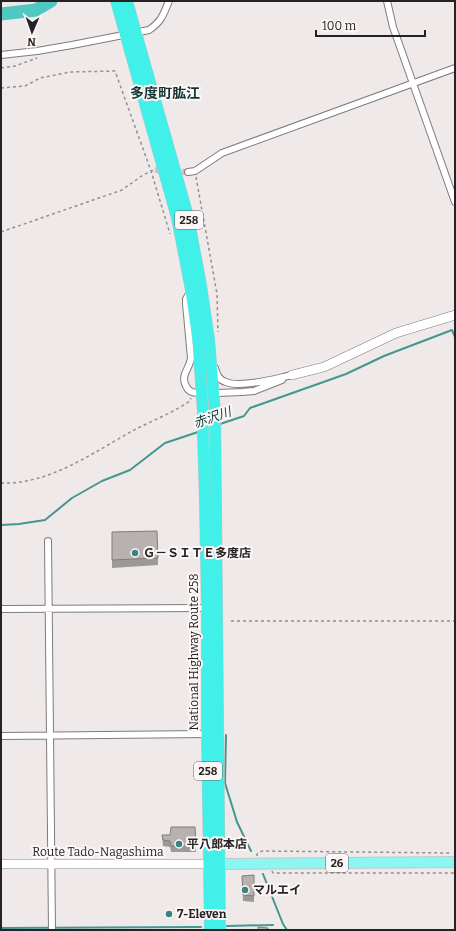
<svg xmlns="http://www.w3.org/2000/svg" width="456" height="931" font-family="Bitter,'Noto Sans JP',serif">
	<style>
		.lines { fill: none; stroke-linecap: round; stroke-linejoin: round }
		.stream { stroke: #439692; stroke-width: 2 }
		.river { stroke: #50c8c2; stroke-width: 13 }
		.street-tunnel { stroke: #c6c2c1; stroke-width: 6; stroke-dasharray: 6 3; stroke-linecap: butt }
		.street-casing { stroke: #7f7b7a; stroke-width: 8 }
		.secondary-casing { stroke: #7f7b7a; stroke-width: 10 }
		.primary-casing { stroke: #c6c6c6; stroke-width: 12 }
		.highway-casing { stroke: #c6c6c6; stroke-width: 12 }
		.path { stroke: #928f8e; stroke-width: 1.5; stroke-dasharray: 3 3; stroke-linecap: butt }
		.street { stroke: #fff; stroke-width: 6 }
		.secondary { stroke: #fff; stroke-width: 9 }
		.primary { stroke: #8cf6f2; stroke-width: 10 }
		.highway { stroke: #40f0e9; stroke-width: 11 }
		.wall { fill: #9d9998 }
		.building { fill: #b7b2b1; stroke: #807d7c }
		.poi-dot { fill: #3b837f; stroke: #fcf7f6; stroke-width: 1.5 }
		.labels { text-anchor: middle; stroke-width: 4; stroke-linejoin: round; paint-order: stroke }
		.shield { fill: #fcf7f6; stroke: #656262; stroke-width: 1 }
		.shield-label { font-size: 11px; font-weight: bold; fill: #242222 }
		.poi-label { font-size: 12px; font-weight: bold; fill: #242222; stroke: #fcf7f6; text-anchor: start }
		.street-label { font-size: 12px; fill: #242222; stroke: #fcf7f6 }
		.water-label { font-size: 13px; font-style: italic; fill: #053f3c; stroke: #fcf7f6 }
		.quarter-label { font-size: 14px; font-weight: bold; fill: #113332; stroke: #fcf7f6 }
	</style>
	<rect width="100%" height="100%" fill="#efeae9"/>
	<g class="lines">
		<path class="stream" d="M220,424L244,416L250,408L346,374L384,356L452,330L455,337
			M1,525L19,524L45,520L72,498L102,481L130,470L165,443L198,432
			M226,735L225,783L237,822L251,851
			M263,874L283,924L287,930
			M227,926L273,925
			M1,928L201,927"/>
		<path class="river" d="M1,14L36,10L51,1"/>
		<path class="street-tunnel" d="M155,170L188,172"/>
		<g class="street-casing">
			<path id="street" d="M387,1L393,27L455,202
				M1,55L37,51L72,45L149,30C162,21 163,15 169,1
				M188,172L195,171L222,153L455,68
				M190,292L186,299V304L191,358C190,368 180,375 186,386C188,392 193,393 199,393
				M215,368C217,375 219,380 226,382C230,384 234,384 239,384C258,384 274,379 292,375
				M217,393L242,392L254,391L282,380
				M48,541L52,930
				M1,609L209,608
				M1,736L207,734"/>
		</g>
		<g class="secondary-casing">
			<path id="secondary" d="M292,375L324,367L396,333L455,315
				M1,864H216"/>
		</g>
		<g class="primary-casing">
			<path id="primary" d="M219,864L455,862"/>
		</g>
		<g class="highway-casing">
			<path id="highway" d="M116,1L177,218L191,290L198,339L203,413V434L205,503L207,608V734L210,930
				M127,1L188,216L201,285L209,339L215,412L216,504L220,930"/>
		</g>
		<path class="path" d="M1,68L15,66L37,58
			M1,88L25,86L40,78L70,72L115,71L151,171L170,234
			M196,177L217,294L218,332
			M1,232L122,190L143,175L154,170
			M1,483C50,485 95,451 136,429C154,420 174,412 190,401L191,398
			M231,621H455
			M257,856V854L262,851L451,853
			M272,871L273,873H455"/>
		<use href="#street" class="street"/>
		<use href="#secondary" class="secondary"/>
		<use href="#primary" class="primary"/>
		<use href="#highway" class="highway"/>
	</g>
	<path class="wall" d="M112,532L158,558V565L112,568Z
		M195,827L196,852H171L170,847L163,846L162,835H170Z
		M254,875V902L243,901L242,876Z"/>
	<path class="building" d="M157,531L158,558L112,560V532Z
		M171,827H195L196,846H171L170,841L163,840L162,835H170Z
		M254,875V896L243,895L242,876Z
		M258,927L268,928V930H258Z"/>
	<g class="poi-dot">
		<circle cx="135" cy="553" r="4"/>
		<circle cx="179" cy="844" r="4"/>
		<circle cx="245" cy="890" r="4"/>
		<circle cx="169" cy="914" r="4"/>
	</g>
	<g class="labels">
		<g class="shield">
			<rect x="175" y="211" width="28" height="18" rx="3"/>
			<rect x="194" y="762" width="28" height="18" rx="3"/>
			<rect x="326" y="854" width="22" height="18" rx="3"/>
		</g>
		<g class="shield-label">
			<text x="189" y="224">258</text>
			<text x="208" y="775">258</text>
			<text x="337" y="867">26</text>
		</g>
		<g class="poi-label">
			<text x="143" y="557">Ｇ－ＳＩＴＥ多度店</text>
			<text x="187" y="848">平八郎本店</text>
			<text x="253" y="894">マルエイ</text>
			<text x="177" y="918">7-Eleven</text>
		</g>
		<g class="street-label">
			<text transform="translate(194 652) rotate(-90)" y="4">National Highway Route 258</text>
			<text x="98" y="856">Route Tado-Nagashima</text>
		</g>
		<g class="water-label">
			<text transform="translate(212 417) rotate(-19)" y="5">赤沢川</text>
		</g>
		<g class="quarter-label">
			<text x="165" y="98">多度町肱江</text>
		</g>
	</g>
	<rect width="456" height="931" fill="none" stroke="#242222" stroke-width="4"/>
	<g transform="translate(32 32) rotate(182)" stroke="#fcf7f6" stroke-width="3" paint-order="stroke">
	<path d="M0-3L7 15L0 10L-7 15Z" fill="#242222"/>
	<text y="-6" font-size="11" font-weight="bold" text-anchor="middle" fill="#242222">N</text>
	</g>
	<path d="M316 30v6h109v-6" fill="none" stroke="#242222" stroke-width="2"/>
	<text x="322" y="30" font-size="12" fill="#242222" stroke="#fcf7f6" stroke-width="3" paint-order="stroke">100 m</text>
</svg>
